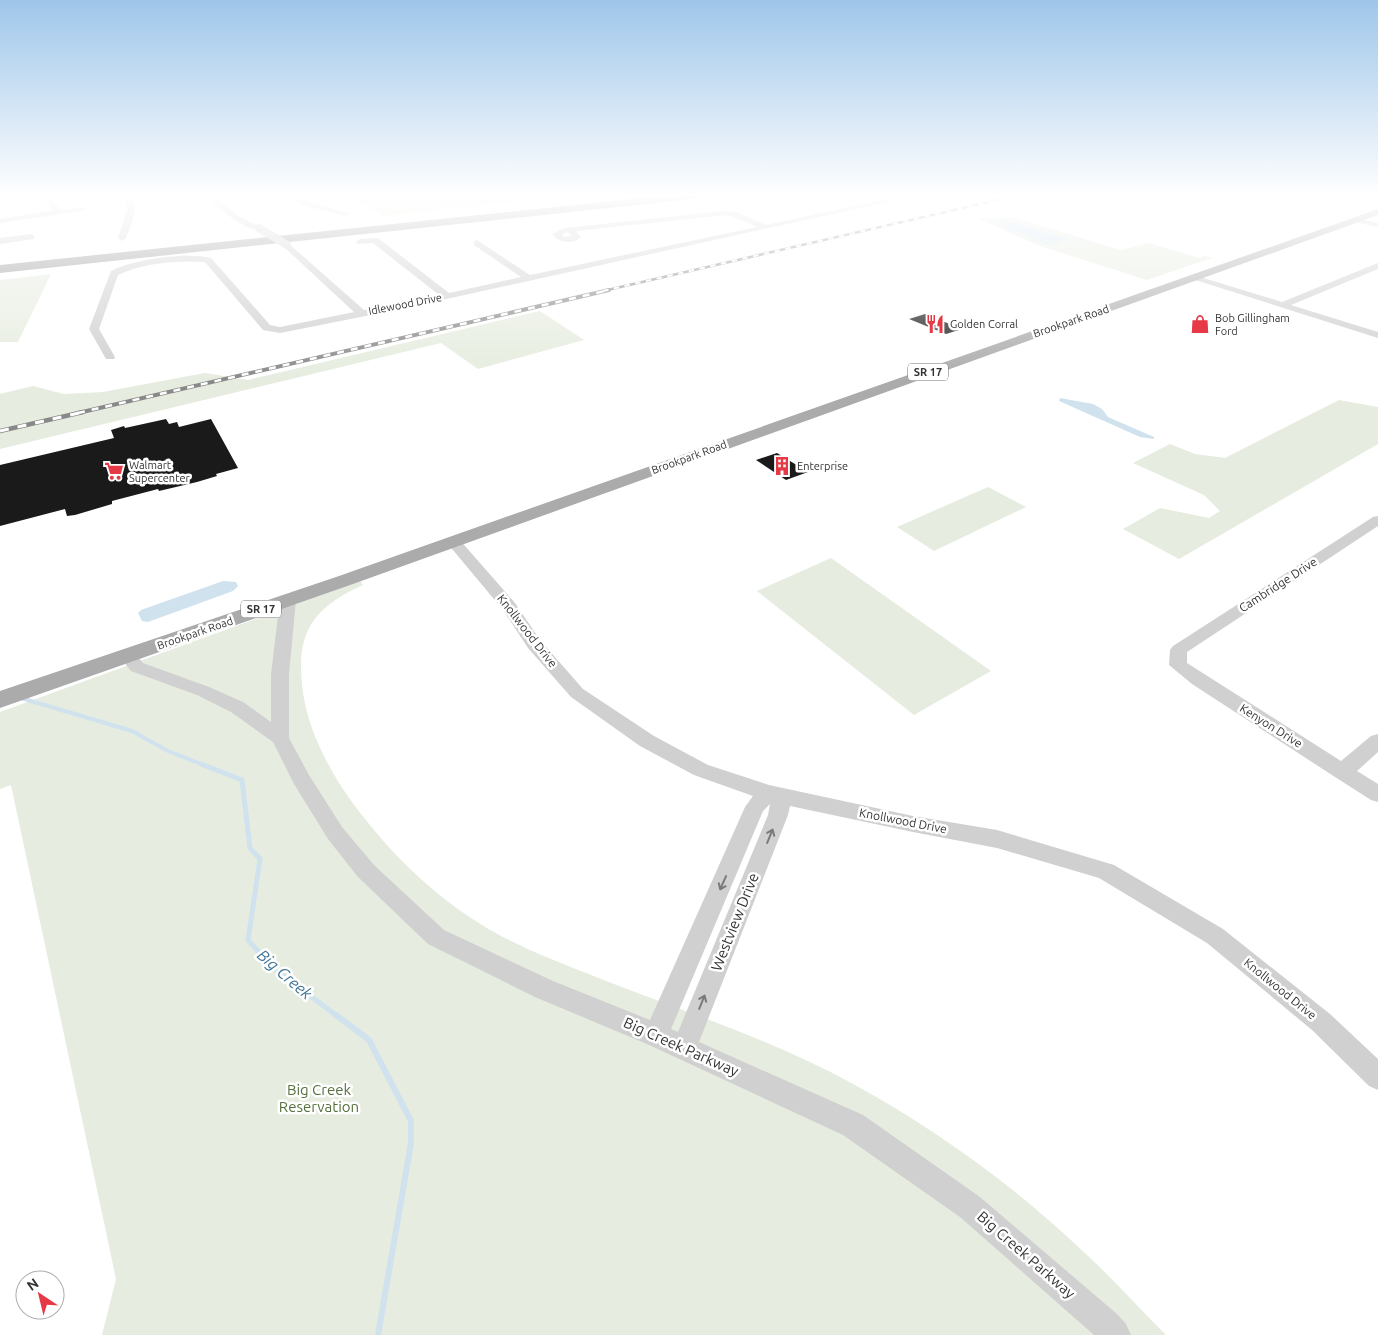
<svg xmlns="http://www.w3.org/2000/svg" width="1378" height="1335" font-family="Ubuntu,sans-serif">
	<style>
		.green { fill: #e6ecdf }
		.water { fill: #cfe2ee }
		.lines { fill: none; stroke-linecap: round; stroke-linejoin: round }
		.stream-far2 { stroke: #cfe2ee; stroke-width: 4 }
		.stream-far1 { stroke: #cfe2ee; stroke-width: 5 }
		.stream { stroke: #cfe2ee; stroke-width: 6 }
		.building { fill: #1a1a1a }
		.minor { fill: #d0d0d0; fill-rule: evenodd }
		.major { fill: #ababab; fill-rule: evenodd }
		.highway { fill: #9a9a9a; fill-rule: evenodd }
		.rail-far2-casing { stroke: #888; stroke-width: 2.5 }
		.rail-far1-casing { stroke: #888; stroke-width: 4 }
		.rail-casing { stroke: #888; stroke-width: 4.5 }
		.rail-far2 { stroke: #fff; stroke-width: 2; stroke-dasharray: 5.5; stroke-linecap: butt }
		.rail-far1 { stroke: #fff; stroke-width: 2.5; stroke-dasharray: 7; stroke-linecap: butt }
		.rail { stroke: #fff; stroke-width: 3; stroke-dasharray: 9; stroke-linecap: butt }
		.minor-bridge { stroke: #d0d0d0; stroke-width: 8 }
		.oneway { stroke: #7a7a7a }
		.labels { text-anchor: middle; stroke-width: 5; stroke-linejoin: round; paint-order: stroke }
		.far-street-label { font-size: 11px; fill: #333; stroke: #fff }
		.far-poi-label { font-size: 11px; fill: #333; stroke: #fff; text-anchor: start }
		.shield { fill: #fff; stroke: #707070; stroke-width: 1 }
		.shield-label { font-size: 11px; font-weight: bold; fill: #333 }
		.street-label { font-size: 12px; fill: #333; stroke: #fff }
		.near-street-label { font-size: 15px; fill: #333; stroke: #fff }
		.near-park-label { font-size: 15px; fill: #56703f; stroke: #fff }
		.near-water-label { font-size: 16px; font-style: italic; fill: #3f7597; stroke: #fff }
	</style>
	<rect width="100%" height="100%" fill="#fff"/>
	<path class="green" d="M342,195H534L532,200L383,216L358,201Z
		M1012,217L1121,250L1149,243L1199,258L1204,256L1212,258L1147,280L1037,245L977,218Z
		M51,274L18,342H0V280Z
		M540,311L584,340L478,369L441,343L0,449V394L33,386L64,394L103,392L205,373L248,380Z
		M1339,400L1378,407V444L1179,559L1123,529L1160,508L1209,518L1220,511L1204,495L1133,463L1170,444L1195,454L1225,458Z
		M988,487L1026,507L934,551L897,527Z
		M831,558L991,671L914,715L757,591Z
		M360,581L363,585C310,609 295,635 303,693C309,733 331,774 355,806C390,853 432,894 482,925C519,948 561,963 601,979C685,1012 776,1041 855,1085C939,1131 1018,1189 1087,1255C1114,1280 1139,1308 1166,1335H102L116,1279L11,785L0,789V712Z"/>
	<path class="water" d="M995,218L1019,224L1066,239L1052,245L1045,244L1002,226Z
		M1060,398L1093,404L1102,409L1108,417L1154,437V439L1140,437L1059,401Z
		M223,581L236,582L238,586L233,591L148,622L142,621L138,613L141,610Z"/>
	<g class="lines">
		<path class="stream-far2" d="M21,698L132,731L168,751L204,765"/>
		<path class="stream-far1" d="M201,764L242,780L250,848L260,859L248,940L272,967L337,1016"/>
		<path class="stream" d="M336,1015L369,1040L411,1121V1143L378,1335"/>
	</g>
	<path class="building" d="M925,314L962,329L946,334L909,319Z
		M166,419L169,424L177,422L179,427L211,419L238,468L216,474L217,476L197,482L159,491L158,489L112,501V504L75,515L67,516L65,509L0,526V465L114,438L111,430L124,426L125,428Z
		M777,453L808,472L786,480L756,460Z"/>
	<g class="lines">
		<path class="minor" d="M43,195H51L60,210L81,207L85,209L81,211L0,223V219L52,211Z
			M124,195H132C139,209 131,224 126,238L122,241L118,238L127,210Z
			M206,195H214L238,216L263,228C250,237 215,205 206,195Z
			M289,195H298L307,201L350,214L346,216L301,205Z
			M905,195H919L401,309L280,333L263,330L205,262C179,260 142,263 118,275L99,329L115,357L114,359H106L89,329L111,271C135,259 185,252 211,258L270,325L280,327L354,312L284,247V243L287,242L364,310L439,295L373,243L357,244L356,242L360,239L378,238L449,293L521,277L474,245V241L477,240L530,275L757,227L732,216L725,215L576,231L581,237C572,245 560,243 552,234L564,228L725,211L737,212L766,225ZM567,232L572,236L564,237L562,234Z
			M1354,218L1378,223V227L1354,222Z
			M31,234L34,235V239L0,244V238Z
			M1378,263V269L1291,305L1378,332V338L1189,278L1194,275L1197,276L1282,302Z
			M1378,516V526L1187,652V663L1341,761L1371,736L1378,734V752L1357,771L1378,784V802L1371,800L1335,777L1192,684L1169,665L1170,650L1173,646L1373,517Z
			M453,537L458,538L515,603L540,640L583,689L654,736L708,765L769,785L913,816L997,830L1114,865L1223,929L1330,1014L1378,1059V1090L1369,1086L1312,1030L1207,943L1099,878L997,848L913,832L790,806L788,815L699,1042L863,1115L980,1197L1117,1314L1126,1324L1131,1335H1094L960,1217L843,1135L647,1044L535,997L428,944L358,877L328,839L294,784L273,742L231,712L197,695L131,671L119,656L122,652L128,650L134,652L143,663L209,687L243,702L271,722V674L280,600L282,597H294L296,600L289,674V738L309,775L342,827L374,865L444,930L553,981L650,1020L745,807L753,796L694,775L640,746L571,697L528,648L503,610L448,544L446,541L448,538ZM770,804L768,815L678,1032L671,1029L763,811Z"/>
		<path class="major" d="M1378,209V215L353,584L0,708V691L339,576Z"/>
		<path class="highway" d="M670,195H707L701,198L0,273V265Z"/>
		<g class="rail-far2-casing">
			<path id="rail-far2" d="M603,291L1019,195"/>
		</g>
		<g class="rail-far1-casing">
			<path id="rail-far1" d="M78,413L609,290"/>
		</g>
		<g class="rail-casing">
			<path id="rail" d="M0,431L83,412"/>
		</g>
		<use href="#rail-far2" class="rail-far2"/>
		<use href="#rail-far1" class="rail-far1"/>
		<use href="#rail" class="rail"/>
		<path class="minor-bridge" d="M259,228L287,245"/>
	</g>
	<defs><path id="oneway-shaft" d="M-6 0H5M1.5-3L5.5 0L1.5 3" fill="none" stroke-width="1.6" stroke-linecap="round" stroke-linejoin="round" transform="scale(1.25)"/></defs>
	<g class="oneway">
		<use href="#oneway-shaft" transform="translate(770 836) rotate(-68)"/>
		<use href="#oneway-shaft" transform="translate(723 883) rotate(114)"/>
		<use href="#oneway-shaft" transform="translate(702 1002) rotate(-68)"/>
	</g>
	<linearGradient id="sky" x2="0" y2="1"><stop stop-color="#9ec6ea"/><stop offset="0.51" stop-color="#fff"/><stop offset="1" stop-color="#fff" stop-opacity="0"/></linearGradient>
	<rect width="1378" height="382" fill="url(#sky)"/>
	<defs>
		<g id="restaurant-bare" transform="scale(1.5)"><path d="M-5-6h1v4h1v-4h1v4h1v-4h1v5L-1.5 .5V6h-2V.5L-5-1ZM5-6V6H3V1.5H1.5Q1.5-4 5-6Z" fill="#e63946" stroke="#fff" stroke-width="2.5" paint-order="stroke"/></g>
		<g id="shop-bare" transform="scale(1.5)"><path d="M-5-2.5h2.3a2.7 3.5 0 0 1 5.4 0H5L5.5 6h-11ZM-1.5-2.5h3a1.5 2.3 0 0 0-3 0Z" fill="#e63946" stroke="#fff" stroke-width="2.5" paint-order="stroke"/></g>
		<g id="building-bare" transform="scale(1.5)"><path d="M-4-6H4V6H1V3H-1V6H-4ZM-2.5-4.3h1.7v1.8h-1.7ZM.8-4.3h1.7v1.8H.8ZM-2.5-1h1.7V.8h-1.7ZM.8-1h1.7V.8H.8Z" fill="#e63946" stroke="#fff" stroke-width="2.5" paint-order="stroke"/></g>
		<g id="supermarket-bare" transform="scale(1.5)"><path d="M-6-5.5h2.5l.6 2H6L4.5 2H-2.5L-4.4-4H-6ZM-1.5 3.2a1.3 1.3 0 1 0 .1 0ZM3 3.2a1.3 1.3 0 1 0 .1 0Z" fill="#e63946" stroke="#fff" stroke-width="2.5" paint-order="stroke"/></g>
	</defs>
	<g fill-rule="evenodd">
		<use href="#restaurant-bare" x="935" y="324"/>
		<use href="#shop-bare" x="1200" y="324"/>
		<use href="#building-bare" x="782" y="466"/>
		<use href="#supermarket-bare" x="114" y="471"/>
	</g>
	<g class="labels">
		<g class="far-street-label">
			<text transform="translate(405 304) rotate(-11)" y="4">Idlewood Drive</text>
			<text transform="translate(1071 321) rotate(-19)" y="4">Brookpark Road</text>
			<text transform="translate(689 457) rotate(-20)" y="4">Brookpark Road</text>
			<text transform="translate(195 633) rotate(-19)" y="4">Brookpark Road</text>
		</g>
		<g class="far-poi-label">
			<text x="1215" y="322">Bob Gillingham<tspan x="1215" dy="13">Ford</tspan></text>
			<text x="950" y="328">Golden Corral</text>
			<text x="129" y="469">Walmart<tspan x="129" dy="13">Supercenter</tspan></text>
			<text x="797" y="470">Enterprise</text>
		</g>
		<g class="shield">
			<rect x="908" y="363.5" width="40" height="17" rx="4"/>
			<rect x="241" y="600.5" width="40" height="17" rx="4"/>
		</g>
		<g class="shield-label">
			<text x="928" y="376">SR 17</text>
			<text x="261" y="613">SR 17</text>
		</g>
		<g class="street-label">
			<text transform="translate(1278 585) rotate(-33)" y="4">Cambridge Drive</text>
			<text transform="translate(527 631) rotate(52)" y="4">Knollwood Drive</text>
			<text transform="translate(1271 726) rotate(32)" y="4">Kenyon Drive</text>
			<text transform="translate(903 821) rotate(11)" y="4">Knollwood Drive</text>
			<text transform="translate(1280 989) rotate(39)" y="4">Knollwood Drive</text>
		</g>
		<g class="near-street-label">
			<text transform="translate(735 922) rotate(-68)" y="5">Westview Drive</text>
			<text transform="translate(681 1047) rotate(24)" y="5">Big Creek Parkway</text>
			<text transform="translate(1026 1255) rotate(41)" y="5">Big Creek Parkway</text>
		</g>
		<g class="near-park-label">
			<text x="319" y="1095">Big Creek<tspan x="319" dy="17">Reservation</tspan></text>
		</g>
		<g class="near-water-label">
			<text transform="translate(285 974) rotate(41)" y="6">Big Creek</text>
		</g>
	</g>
	<g transform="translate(40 1295) rotate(325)"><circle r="24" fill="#ffffff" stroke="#adadad"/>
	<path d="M0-4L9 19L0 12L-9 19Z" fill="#e63946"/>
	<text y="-8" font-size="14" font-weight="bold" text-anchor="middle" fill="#333333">N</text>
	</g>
</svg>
